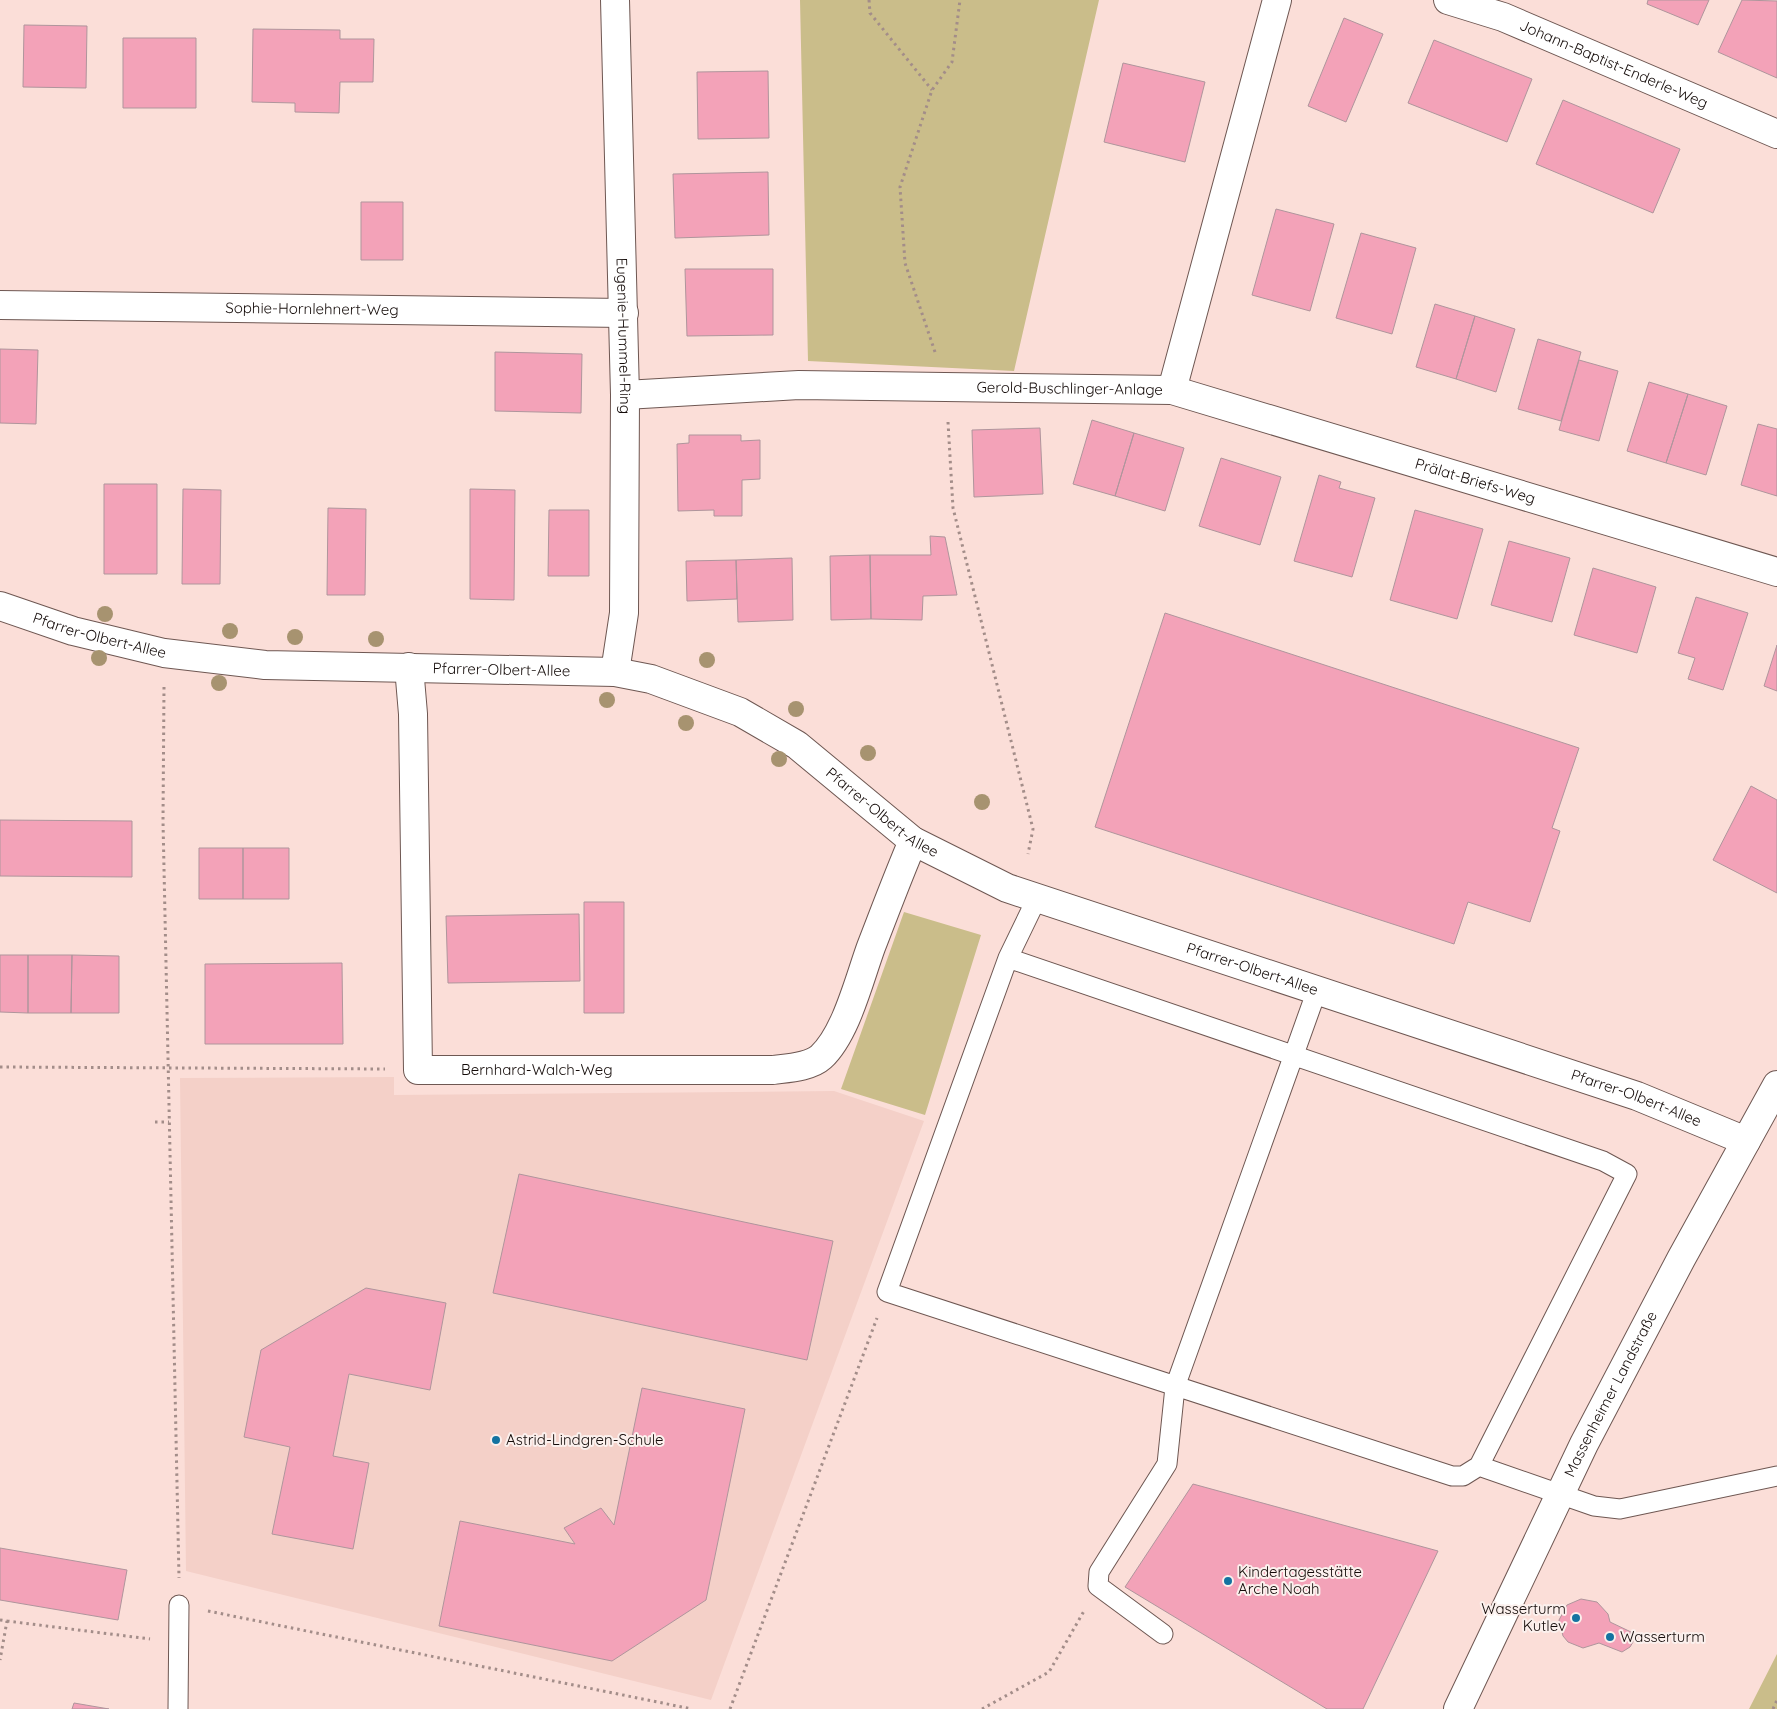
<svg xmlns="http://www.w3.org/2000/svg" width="1777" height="1709" font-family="Quicksand,sans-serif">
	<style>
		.built { fill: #f4d0c8 }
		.green { fill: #cabd8a }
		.building { fill: #f3a2b8; stroke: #af959c }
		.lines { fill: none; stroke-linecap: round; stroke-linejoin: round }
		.service-casing { stroke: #6e5752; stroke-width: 21 }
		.minor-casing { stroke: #6e5752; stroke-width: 30 }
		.tertiary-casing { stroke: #6e5752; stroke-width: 30 }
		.path { stroke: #a38d89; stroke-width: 3; stroke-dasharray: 2.5 4; stroke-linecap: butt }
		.service { stroke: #fff; stroke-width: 19 }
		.minor { stroke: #fff; stroke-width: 28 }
		.tertiary { stroke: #fff; stroke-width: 28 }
		.tree { fill: #a79370 }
		.poi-dot { fill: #1473a1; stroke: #fbf0ed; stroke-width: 2 }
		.labels { text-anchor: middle; stroke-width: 4; stroke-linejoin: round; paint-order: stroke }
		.street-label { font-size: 15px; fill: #140b09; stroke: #fbf0ed }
		.poi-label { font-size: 15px; fill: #140b09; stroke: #fbf0ed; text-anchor: start }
	</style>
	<rect width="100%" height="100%" fill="#fbded8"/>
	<path class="built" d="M394,1077V1095L834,1091L924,1121L711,1700L186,1571L180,1078Z"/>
	<path class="green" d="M800,0H1099L1014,371L808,361Z
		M904,912L981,935L925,1115L841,1089Z
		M1777,1654V1709H1749Z"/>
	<path class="building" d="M1648,0H1709L1698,25L1647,4Z
		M1742,0L1777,1V78L1718,52Z
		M1344,18L1383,34L1346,122L1308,106Z
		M24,25L87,26L86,88L23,87Z
		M253,29L340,30V39H374L373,82H340L339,113L295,112V103L252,102Z
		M123,38H196V108H123Z
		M1434,40L1532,79L1507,142L1408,103Z
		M1123,63L1205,82L1185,162L1104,142Z
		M768,71L769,138L698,139L697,72Z
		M1563,100L1680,149L1653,213L1536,164Z
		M768,172L769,235L675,238L673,174Z
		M361,202H403V260H361Z
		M1276,209L1334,224L1310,311L1252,295Z
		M1361,233L1416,248L1392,334L1336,318Z
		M685,269H773V335L687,336Z
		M1435,304L1475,316L1456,379L1416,367Z
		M1475,316L1515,329L1496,392L1456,379Z
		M1538,339L1581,352L1561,421L1518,409Z
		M0,349L38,350L36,424L0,423Z
		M495,352L582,354L581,413L495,411Z
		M1579,360L1618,371L1599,441L1559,430Z
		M1649,382L1688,394L1666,463L1627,451Z
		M1688,394L1727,406L1706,475L1666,463Z
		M1092,420L1134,433L1115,496L1073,484Z
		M1758,424L1777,429V496L1741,485Z
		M1040,428L1043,494L974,497L972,430Z
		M1134,433L1184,448L1165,511L1115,496Z
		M689,435H741V441L760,440V479L742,480V516H714V510L678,511L677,444L689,443Z
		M1221,458L1281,477L1260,545L1199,526Z
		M1319,475L1341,482L1339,488L1375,498L1352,577L1294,561Z
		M104,484H157V574H104Z
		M183,489L221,490L220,584H182Z
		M470,489L515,490L514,600L470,599Z
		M328,508L366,509L365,595H327Z
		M549,510H589V576H548Z
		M1415,510L1483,529L1457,619L1390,600Z
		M930,536L945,537L957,595L923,596L922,620L871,619L870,555H931Z
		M1509,541L1570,558L1552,622L1491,605Z
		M870,555L871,619L831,620L830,556Z
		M792,558L793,620L738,622L736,560Z
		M736,560L737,599L687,601L686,561Z
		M1593,568L1656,587L1637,653L1574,635Z
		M1696,597L1748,613L1723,690L1688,679L1695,658L1678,653Z
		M1165,613L1579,748L1552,828L1560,831L1530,922L1468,902L1454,944L1095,827Z
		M1777,645V691L1764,686Z
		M1751,786L1777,800V893L1713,860Z
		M0,820L132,821V877L0,876Z
		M199,848H243V899H199Z
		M243,848H289V899H243Z
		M584,902H624V1013H584Z
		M579,914L580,981L448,983L446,916Z
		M0,955H28V1013L0,1012Z
		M28,955H72L71,1013H28Z
		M72,955L119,956V1013H71Z
		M342,963L343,1044H205V964Z
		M519,1174L833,1241L807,1360L493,1293Z
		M366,1288L446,1303L430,1390L349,1374L333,1456L369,1463L353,1549L272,1534L290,1447L244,1437L261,1350Z
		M642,1388L745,1409L706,1600L612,1661L439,1626L460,1521L575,1544L564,1528L601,1508L614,1525Z
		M1193,1484L1438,1551L1363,1709H1327L1125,1587Z
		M0,1548L127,1570L118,1620L0,1600Z
		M1581,1599L1597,1602L1608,1614L1610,1622L1631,1632L1633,1642L1630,1647L1622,1652L1599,1643L1583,1648L1568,1642L1563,1636L1559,1620L1567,1605Z
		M74,1703L109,1709H72Z"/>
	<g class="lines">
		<g class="service-casing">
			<path id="service" d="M1008,958L1603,1161L1627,1174L1479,1466L1463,1476H1452L887,1292L1008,958L1037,898
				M1479,1466L1594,1506L1620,1509L1777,1476
				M1163,1634L1098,1586L1099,1572L1167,1464L1175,1387L1317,990
				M178,1709L179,1605"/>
		</g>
		<g class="minor-casing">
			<g id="minor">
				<path id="s1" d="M615,0L625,395L624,613L615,672"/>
				<path id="s2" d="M1448,0L1503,17L1777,134"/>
				<path id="s3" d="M0,305L624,313"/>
				<path d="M1172,390L1277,0"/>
				<path id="s4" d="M625,395L799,385L1172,390L1777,572"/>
				<path id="s5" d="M0,606L73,631L164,653L265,665L615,672L651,679L740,712L797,745L913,841L1007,888L1637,1096L1746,1141"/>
				<path id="s6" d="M409,667L413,714L418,1070H773C788,1068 810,1067 821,1057C846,1034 859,980 871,947C885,911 898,876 913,841"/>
			</g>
		</g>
		<g class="tertiary-casing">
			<g id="tertiary">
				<path id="s7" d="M1458,1709L1584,1444L1681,1259L1777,1085"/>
			</g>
		</g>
		<path class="path" d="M869,0L870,13L932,90
			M935,352L905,263L900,187L932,90L952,62L960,0
			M948,422L953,508L1033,829L1028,854
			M164,687L163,821L179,1578
			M0,1067L385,1069
			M155,1122H169
			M208,1611L692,1709
			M0,1620L7,1621L0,1660
			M7,1621L150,1639
			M730,1709L877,1318
			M982,1709L1049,1672L1084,1611
			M1773,1709L1777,1700"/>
		<use href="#service" class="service"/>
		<use href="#minor" class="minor"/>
		<use href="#tertiary" class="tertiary"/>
	</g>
	<g class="tree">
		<circle cx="105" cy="614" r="8"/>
		<circle cx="230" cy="631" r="8"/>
		<circle cx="295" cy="637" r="8"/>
		<circle cx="376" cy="639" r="8"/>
		<circle cx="99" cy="658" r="8"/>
		<circle cx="707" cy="660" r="8"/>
		<circle cx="219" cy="683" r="8"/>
		<circle cx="607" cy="700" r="8"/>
		<circle cx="796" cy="709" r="8"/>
		<circle cx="686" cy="723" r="8"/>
		<circle cx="868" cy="753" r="8"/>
		<circle cx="779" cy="759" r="8"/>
		<circle cx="982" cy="802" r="8"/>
	</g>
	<g class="poi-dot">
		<circle cx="496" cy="1440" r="5"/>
		<circle cx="1228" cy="1581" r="5"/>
		<circle cx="1576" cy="1618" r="5"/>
		<circle cx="1610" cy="1637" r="5"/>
	</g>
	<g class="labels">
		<g class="street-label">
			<text dy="5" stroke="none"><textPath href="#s2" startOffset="178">Johann-Baptist-Enderle-Weg</textPath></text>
			<text dy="5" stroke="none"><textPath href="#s3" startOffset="312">Sophie-Hornlehnert-Weg</textPath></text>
			<text dy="5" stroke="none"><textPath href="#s1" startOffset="336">Eugenie-Hummel-Ring</textPath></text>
			<text dy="5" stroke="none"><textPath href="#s4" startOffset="445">Gerold-Buschlinger-Anlage</textPath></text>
			<text dy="5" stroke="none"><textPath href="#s4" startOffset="864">Prälat-Briefs-Weg</textPath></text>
			<text dy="5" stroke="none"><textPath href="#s5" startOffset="104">Pfarrer-Olbert-Allee</textPath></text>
			<text dy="5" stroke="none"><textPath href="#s5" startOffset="509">Pfarrer-Olbert-Allee</textPath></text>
			<text dy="5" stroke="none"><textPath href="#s5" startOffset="929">Pfarrer-Olbert-Allee</textPath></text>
			<text dy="5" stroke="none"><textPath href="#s5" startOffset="1334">Pfarrer-Olbert-Allee</textPath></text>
			<text dy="5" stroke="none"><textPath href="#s6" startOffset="522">Bernhard-Walch-Weg</textPath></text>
			<text dy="5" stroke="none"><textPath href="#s5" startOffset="1739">Pfarrer-Olbert-Allee</textPath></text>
			<text dy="5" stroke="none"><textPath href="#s7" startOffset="350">Massenheimer Landstraße</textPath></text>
		</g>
		<g class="poi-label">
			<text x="506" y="1445">Astrid-Lindgren-Schule</text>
			<text x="1238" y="1577">Kindertagesstätte<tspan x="1238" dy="17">Arche Noah</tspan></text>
			<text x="1566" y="1614" text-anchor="end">Wasserturm<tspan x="1566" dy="17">Kutlev</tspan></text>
			<text x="1620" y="1642">Wasserturm</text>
		</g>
	</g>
</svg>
